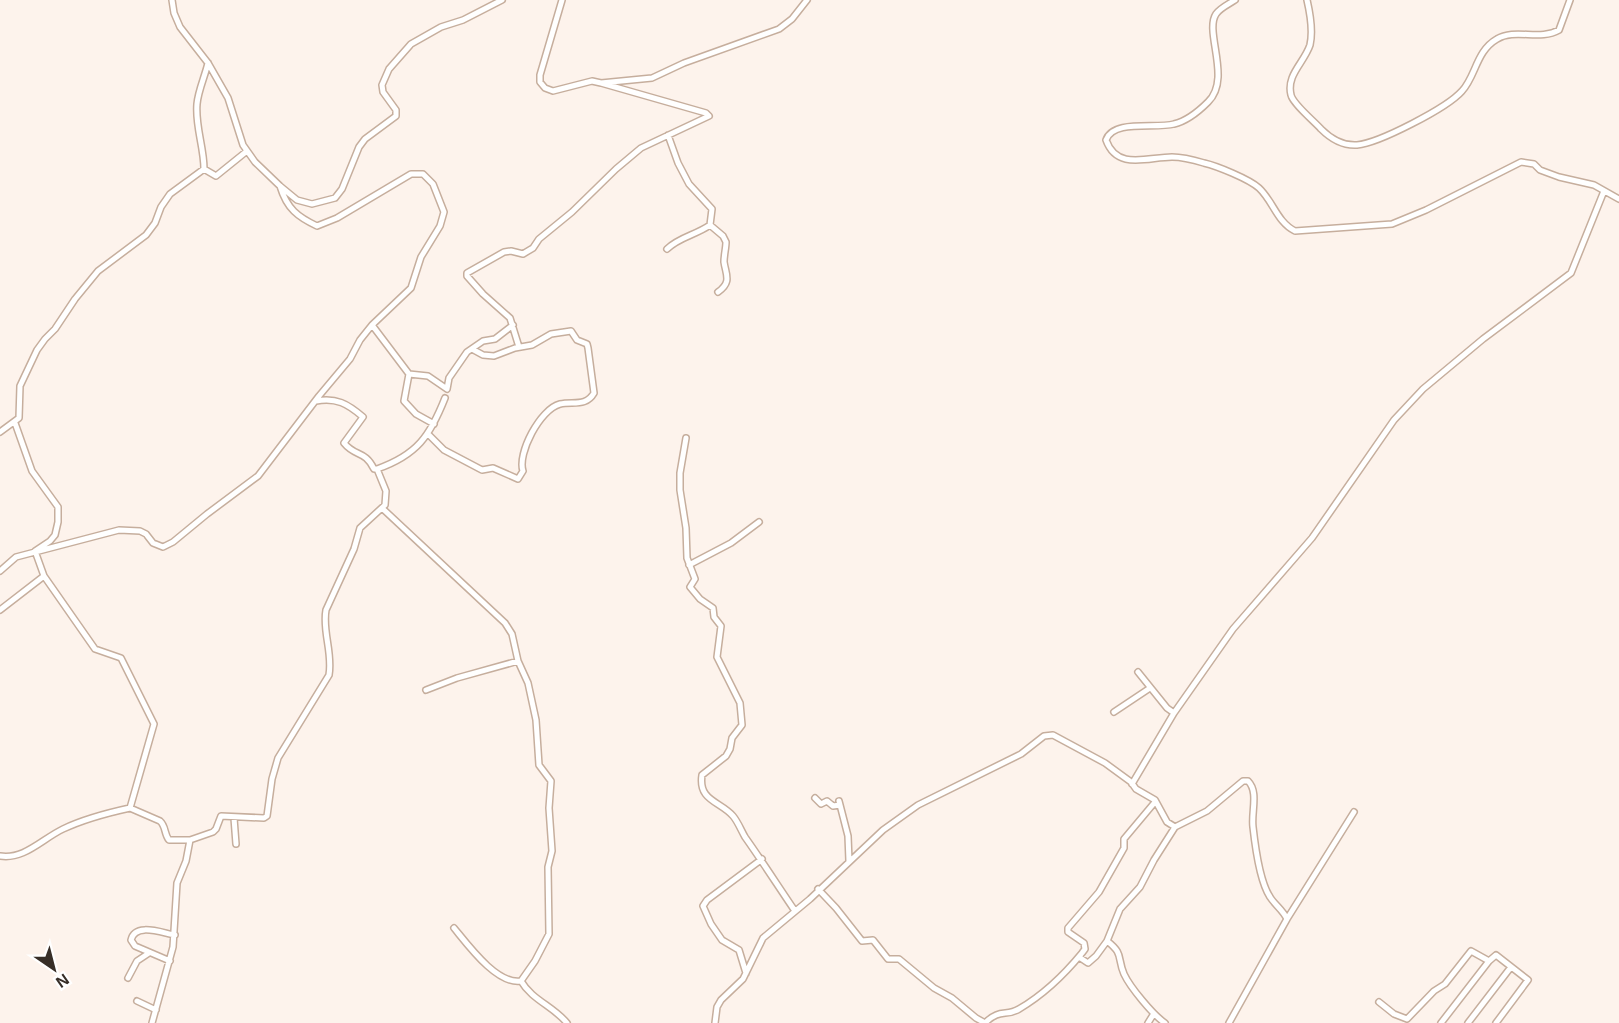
<svg xmlns="http://www.w3.org/2000/svg" width="1619" height="1023" font-family="Arial,sans-serif">
	<style>
		.lines { fill: none; stroke-linecap: round; stroke-linejoin: round }
		.minor-casing { stroke: #c6ae9d; stroke-width: 8 }
		.minor { stroke: #fff; stroke-width: 5 }
	</style>
	<rect width="100%" height="100%" fill="#fdf3ec"/>
	<g class="lines">
		<g class="minor-casing">
			<path id="minor" d="M172,0L174,13L180,27L208,63L228,98L243,145L255,162L280,186L297,200L312,204L335,198L342,189L359,147L365,139L396,116V110L383,92L382,85L389,69L411,44L441,27L463,20L502,0
				M562,0L540,75V82L545,88L553,91L592,81L601,83L652,78L684,63L779,29L792,19L807,0
				M1235,0C1229,4 1220,8 1216,14C1204,32 1232,79 1208,102C1199,111 1187,121 1174,124C1155,129 1113,119 1106,140C1117,171 1148,157 1172,157C1183,157 1194,160 1204,163C1217,166 1249,179 1259,188C1273,201 1277,222 1295,231L1392,224L1426,210L1521,162L1534,164L1540,170L1559,177L1594,185L1619,199
				M1307,0C1310,13 1313,32 1310,45C1304,63 1286,75 1291,95C1293,104 1314,121 1321,129C1330,138 1342,146 1357,145C1379,143 1447,108 1462,91C1476,76 1476,51 1497,39C1515,28 1540,41 1559,30L1570,0
				M668,135L678,163L689,184L712,209L710,225
				M204,169L216,176L247,151
				M667,249C679,237 696,235 710,225L723,236L726,242C726,248 724,255 724,262C726,275 732,282 718,292
				M372,325L409,374L428,376L447,389L449,378L467,352L483,341L495,339L513,325
				M519,347L510,318L483,294L467,276V273L504,252L511,251L523,254L533,248L539,239L572,212L616,169L641,148L709,116L706,113L601,83
				M409,374L404,401L416,414L434,424
				M316,401C336,397 348,404 363,417L344,443C355,457 365,450 374,469H377
				M15,423L32,471L58,507V522L55,535L50,541L35,551L44,576L95,649L121,658L154,724L130,808L160,821C166,826 164,834 169,840H190L186,861L177,883L173,947L152,1023
				M0,432L19,418L20,386L37,350L45,339L55,329L75,299L98,271L146,235L155,223L161,207L170,194L204,169C204,147 195,126 197,104C198,91 205,76 208,63
				M428,434L444,450L482,470L493,468L518,479L523,471C517,454 540,409 560,404C573,401 586,407 594,393L588,348L587,344L577,340L571,331L551,334L532,345L515,348L494,356L483,355L472,349
				M686,438L680,473V490L686,528L687,558L695,579L690,587L700,599L713,608L714,617L721,626L717,657L740,703L742,725L732,738L730,749L726,756L702,775C698,801 720,801 733,816C738,822 741,830 745,837C762,861 778,886 795,911
				M383,509L505,623L512,634L518,661L528,683L536,720L539,765L551,781L549,808L552,851L548,867L549,934L535,961L521,981C532,1000 553,1006 567,1023
				M689,565L731,543L759,522
				M0,571L16,557L119,530L140,531L146,534L153,543L163,547L173,542L207,514L258,476L319,396L350,359L360,340L372,325L411,288L421,257L440,226L444,212L433,184L423,174H411L337,218L317,226C298,217 287,209 280,186
				M0,610L44,576
				M1138,672L1167,708L1174,713
				M426,690L457,678L518,661
				M1114,712L1150,688
				M1132,784L1174,713L1233,629L1312,538L1394,420L1423,389L1483,339L1571,273L1604,191
				M815,798L821,804L827,801L833,806L840,805
				M839,801L848,836L849,861
				M234,818L236,844
				M190,840L213,832L216,829L221,816L264,818L267,816L272,779L278,758L329,675C333,653 322,631 326,610L354,549L360,528L385,505L386,491L377,469C417,455 430,436 445,398
				M0,856C24,860 42,839 63,829C84,819 107,813 130,808
				M818,889L836,908L862,941L873,940L888,959H899L934,988L952,998L976,1018L985,1023C1000,1008 1006,1017 1019,1009C1043,995 1064,975 1082,953L1085,949L1084,943L1068,932V928L1099,892L1124,848V839L1155,802
				M1287,919L1354,812
				M454,928C468,945 497,985 521,981
				M1107,941C1124,954 1117,958 1124,974C1130,987 1153,1015 1165,1023
				M1079,957L1088,963L1096,956L1107,941L1120,909L1140,887L1154,860L1175,827
				M170,961L135,946L131,940C135,922 162,933 175,935
				M746,973L739,950L722,940L711,924L703,906L707,900L762,859
				M128,978L137,961L149,953
				M137,1001L156,1010
				M1379,1002L1394,1014L1407,1019L1434,991L1445,984L1471,951L1489,961L1496,955L1528,980L1496,1023
				M715,1023L717,1007L721,1000L743,979L763,938L810,899L883,830L918,805L1021,754L1044,736L1053,735L1105,763L1131,782L1136,789L1155,800L1167,822L1175,827L1207,811L1243,781H1248C1259,792 1251,812 1253,827C1255,845 1260,882 1270,897C1275,905 1283,910 1287,919L1229,1023
				M1148,1023L1153,1015
				M1441,1023L1489,961
				M1468,1023L1511,967"/>
		</g>
		<use href="#minor" class="minor"/>
	</g>
	<g transform="translate(54 969) rotate(145)" stroke="#ffffff" stroke-width="4.5" paint-order="stroke">
	<path d="M0-4.5L10 22L0 15L-10 22Z" fill="#372e27"/>
	<text y="-9" font-size="16" font-weight="bold" text-anchor="middle" fill="#372e27">N</text>
	</g>
</svg>
